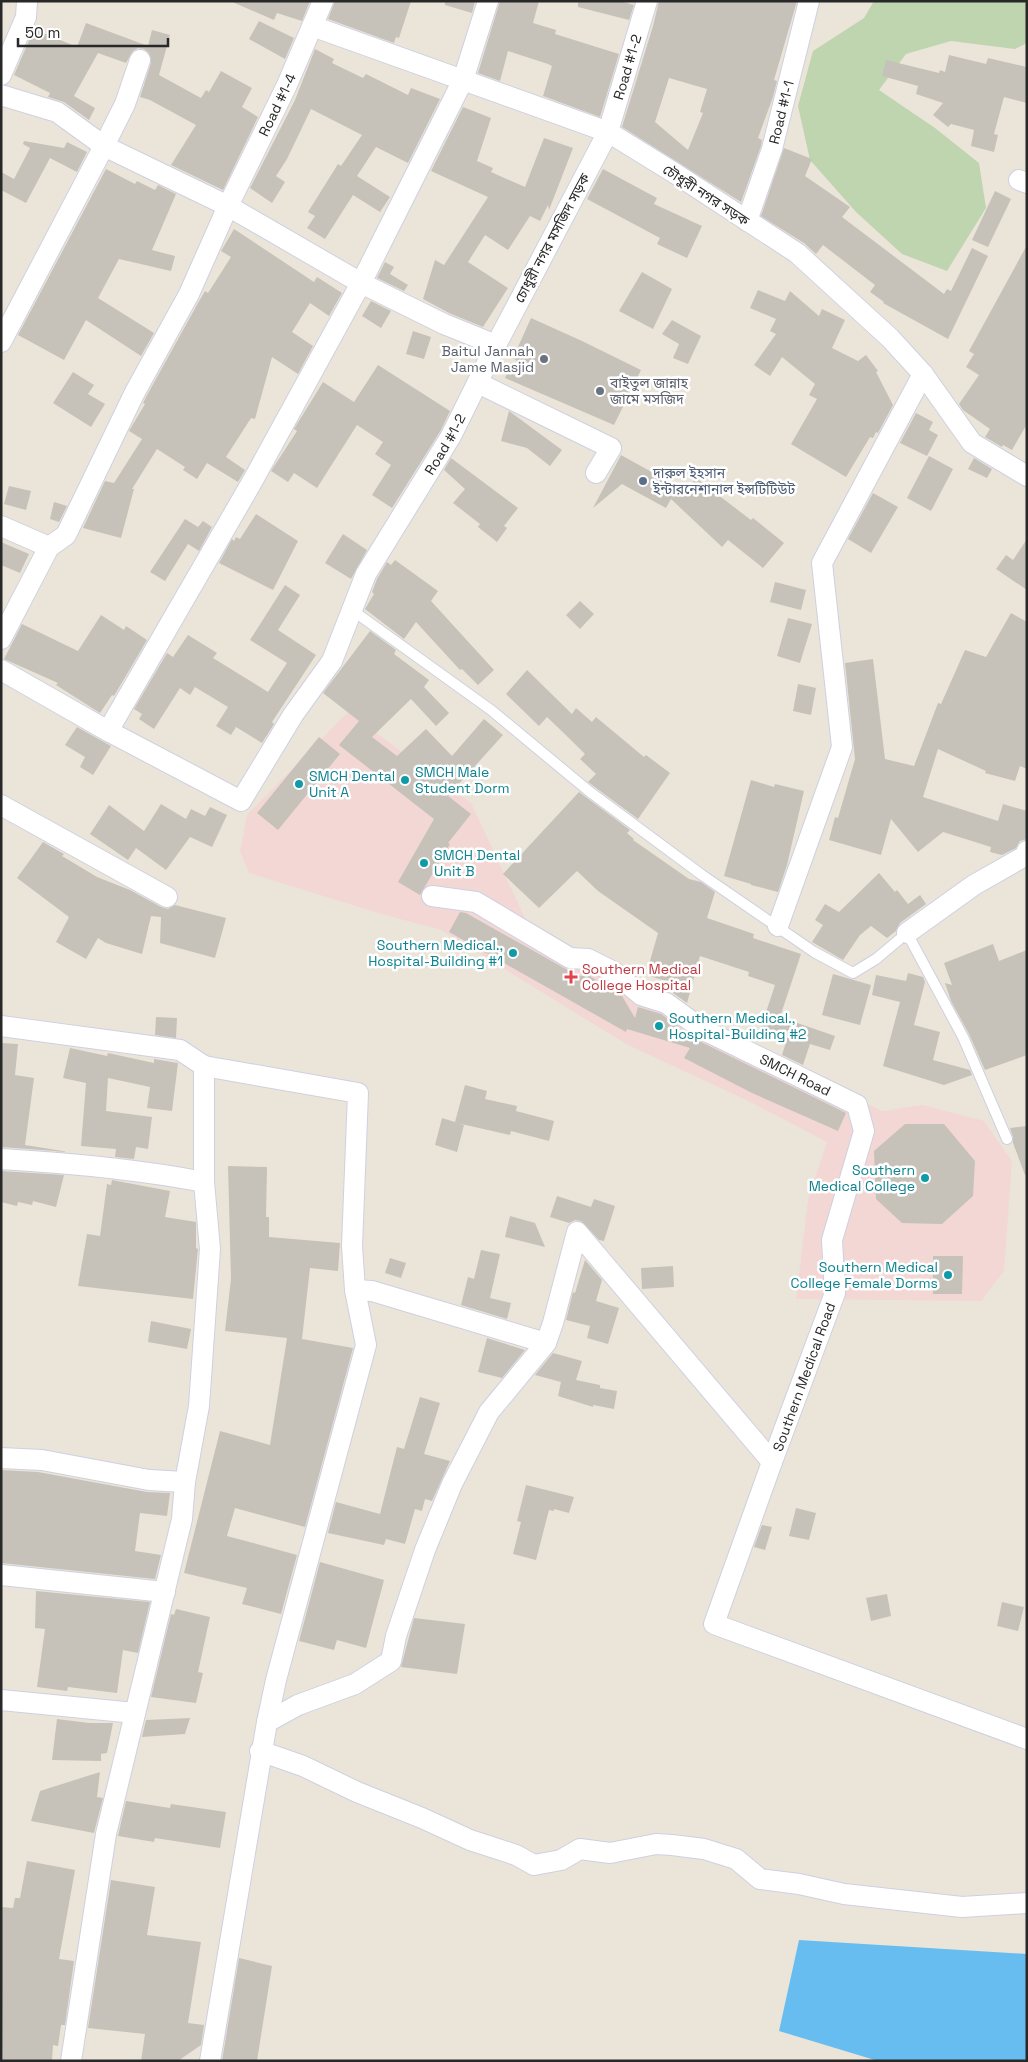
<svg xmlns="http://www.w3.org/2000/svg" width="1028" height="2062" font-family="'Space Grotesk','Noto Sans Bengali',sans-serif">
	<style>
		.medical { fill: #f2d7d5 }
		.cemetery { fill: #bed5af }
		.water { fill: #68bdf0 }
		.building { fill: #c6c2b9; fill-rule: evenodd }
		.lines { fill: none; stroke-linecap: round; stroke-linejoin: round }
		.service-casing { stroke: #ced0e1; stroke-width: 12 }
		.minor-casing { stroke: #ced0e1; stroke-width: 22 }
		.service { stroke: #fff; stroke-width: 10 }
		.minor { stroke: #fff; stroke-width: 20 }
		.worship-dot { fill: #6b7280; stroke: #fff; stroke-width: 2 }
		.service-dot { fill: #5c6f8a; stroke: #fff; stroke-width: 2 }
		.culture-dot { fill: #0f9aa8; stroke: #fff; stroke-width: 2 }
		.health-dot { fill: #e0444e; stroke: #fff; stroke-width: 2 }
		.labels { text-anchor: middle; stroke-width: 5; stroke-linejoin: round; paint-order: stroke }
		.street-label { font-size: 14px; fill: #282828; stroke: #fff }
		.worship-label { font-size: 14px; fill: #5b616d; stroke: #fff; text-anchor: end }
		.service-label { font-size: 14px; fill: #4e5e75; stroke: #fff; text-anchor: start }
		.culture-label { font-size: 14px; fill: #0d838f; stroke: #fff; text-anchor: start }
		.health-label { font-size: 14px; fill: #be3a42; stroke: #fff; text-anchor: start }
	</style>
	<rect width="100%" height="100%" fill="#ebe5d9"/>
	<path class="medical" d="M348,712L471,803L527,922L708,1024L882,1111L923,1105L984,1121L1012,1161L1004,1271L981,1301L796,1299L808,1200L827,1142L744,1099L626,1044L441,930L378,913L249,873L240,851L247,815Z"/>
	<path class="cemetery" d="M874,1H1027V43L1015,49L951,41L906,54L879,90L935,128L979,163L986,208L947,271L902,254L856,212L810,160L798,106L813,51L864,18Z"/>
	<path class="water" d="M799,1940L1027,1954V2061H878L779,2031Z"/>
	<path class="building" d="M230,1H310L302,21L277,13L274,20Z
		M335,1H411L399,38L396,37L394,43L328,19Z
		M445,1H475L472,13L445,5Z
		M500,1H539L533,23L556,30L555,34L619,54L600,117L543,96L552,66L548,64L508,51L500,81L478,73Z
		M578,1H620L634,5L629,20L578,7Z
		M659,1H797L774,80L777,81L773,97L758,138L762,140L761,146L741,202L622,127L653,26ZM669,78L707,89L700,112L703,113L688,150L655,122Z
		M259,21L294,38L285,59L249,39Z
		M86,23L148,46L152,30L170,35L159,75L201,98L206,90L209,92L221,71L252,88L242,107L258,117L223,190L171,165L196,125L150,100L140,97L151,63L149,53L144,49L138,48L133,51L126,63L98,53L74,96L95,108L89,120L64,102L48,97L50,93L14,75L34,29L77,47Z
		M315,49L334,59L332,63L363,78L366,74L408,95L411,88L440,99L408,163L376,147L357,176L390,197L380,212L353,195L325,239L307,228L315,216L308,212L338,164L341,166L362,135L311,109L287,159L276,176L285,182L272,203L250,188L295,100Z
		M949,55L986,64L988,58L1027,67V103L1004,97L994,134L998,135L994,152L971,146L974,130L951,124L948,127L933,115L943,103L916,94L918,86L882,76L886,60L939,73L940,70L945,72Z
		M463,107L491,118L477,161L493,168L491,172L525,187L544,138L573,148L549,210L548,205L540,221L530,216L508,250L485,235L468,262L508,288L483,327L449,313L423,299L435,260L444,265L488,197L431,171Z
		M24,141L64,148L67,142L87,152L77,172L50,158L26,203L1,190V172L14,179L30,148L23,144Z
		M784,148L812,159L805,176L850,207L842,217L944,294L947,289L951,291L972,248L988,256L948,339L883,303L884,302L870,292L875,285L823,245L816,254L804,243L761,216Z
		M106,169L135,184L137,181L155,190L158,185L176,194L152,250L175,256L171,271L119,259L98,298L154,333L141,356L86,320L64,360L18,335Z
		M603,169L657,198L654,204L702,226L687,258L657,244L660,238L587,199Z
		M995,191L1011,199L988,247L972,240Z
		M234,229L314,282L317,277L342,293L329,316L310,303L292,332L313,346L298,374L272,357L255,419L251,418L226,457L245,470L238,482L207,463L197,479L183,470L185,467L157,449L132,489H134L121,538L83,528L105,481L114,483L142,439L129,431L145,404L143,403L146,397L198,303L205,291L208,293L231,257L221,251Z
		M1027,245V424L1012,450L1003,445L1002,447L985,437L990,429L963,410L959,404L979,375L966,367L974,354L969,351Z
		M385,262L394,267L390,274L408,285L404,291L377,278Z
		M642,272L672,289L653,329L619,311Z
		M758,290L785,301L790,291L819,316L822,309L845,320L832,348L858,361L866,355L878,371L876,372L893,405L878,433L876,432L873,438L870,437L846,477L791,444L817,399L809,395L815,384L782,357L770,376L754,365L776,334L770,331L776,319L750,308Z
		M371,301L391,311L381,328L362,316Z
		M531,318L582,341L641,370L614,425L505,378L511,363L516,364L517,361L513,358Z
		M672,320L701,336L688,364L673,358L679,344L662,334Z
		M413,331L431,337L424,359L406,354Z
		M378,365L450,411L441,430L392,508L372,495L391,465L375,454L383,442L357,425L317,488L294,473L288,482L271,471L297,431L294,429L323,382L354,402Z
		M73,372L94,385L88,394L105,404L91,427L53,403Z
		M509,411L562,450L550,466L527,448L501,441Z
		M916,413L933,422L929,430L938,435L927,456L900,443Z
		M621,455L686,491L696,478L751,520L753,518L784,543L763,568L728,540L722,547L671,499L666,508L622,484L593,508Z
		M929,456L953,469L931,511L907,498Z
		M451,458L518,508L504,526L507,528L497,542L478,527L480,524L453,503L465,489L444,470Z
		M974,458L992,469L987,478L968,469Z
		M9,486L31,491L26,510L4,504Z
		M873,493L898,507L871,553L848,539Z
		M54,502L67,506L59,522L50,519Z
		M256,514L298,541L273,590L219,563L232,539L234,541L236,537L240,539Z
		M185,519L198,527L203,521L212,527L199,551L188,544L165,581L150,572Z
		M343,534L367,550L351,579L325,563Z
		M1027,539V590L996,569L1006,555L1013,560Z
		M1,542L29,554L20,573L1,565Z
		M395,560L438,591L431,601L494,670L478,685L462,669L460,670L416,622L404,639L365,609L374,594L372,592L377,579L387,562L391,565Z
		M775,582L806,590L801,610L770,602Z
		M285,585L300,595L278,630L316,655L272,722L274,724L262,743L236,727L231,735L216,726L228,707L195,687L190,695L180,688L154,729L139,719L142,714L134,709L167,653L173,657L188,635L217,653L213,658L268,692L287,663L250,640Z
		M580,601L594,614L580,629L566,615Z
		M1011,613L1027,622V769L1020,766L1015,781L985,773L986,771L938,749L923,797L998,821L1003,804L1027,811V839L1020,841L1016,848L1002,855L990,852L991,847L943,832L918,852L891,819L881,855L829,840L835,817L838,818L855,759L845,663L873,659L885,759L914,766L938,703L941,704L965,650L986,657Z
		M101,615L124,630L126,626L147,640L114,696L112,695L100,713L56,685L58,683L4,659L22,624L78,651Z
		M788,618L812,624L800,663L777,656Z
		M370,631L396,650L394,654L429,680L424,687L449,713L436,726L411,699L372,737L397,756L426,729L452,756L484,719L503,735L448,796L471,814L448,843L450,844L420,895L398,882L434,819L339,745L359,721L323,693Z
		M527,670L572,714L576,708L592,722L596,717L644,757L646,755L670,773L638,819L588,782L596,774L580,759L585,754L573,742L547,717L539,726L506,694Z
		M798,684L816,688L811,715L793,711Z
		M77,727L111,746L93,775L80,767L85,757L65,745Z
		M319,737L340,754L278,830L257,813Z
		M751,780L774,787L775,784L804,791L787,865L778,892L751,885V884L724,876Z
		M579,792L630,830L627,833L634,839L633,840L689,879L701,882L715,892L707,918L754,934L753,938L801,954L780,1017L835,1036L830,1050L810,1044L803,1065L782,1055L788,1036L761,1027L775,985L748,976L749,972L700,956L687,1003L673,993L676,984L646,975L658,933L598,891L577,871L539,908L503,874Z
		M161,804L186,819L191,809L205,816L210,807L227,815L212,847L190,837L166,870L136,848L128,860L90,834L109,805L144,831Z
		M43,842L64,854L62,856L97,877L130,890L161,907L168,909L175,905L226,918L215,958L160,943L161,917L151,916L142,954L106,943L98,938L86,959L56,942L69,917L17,878Z
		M879,873L895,892L897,890L908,904L920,895L926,904L900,923L896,931L887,938L871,926L860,935L843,960L812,942L823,925L815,920L825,904L839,912Z
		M460,912L466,913L564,968L581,976L588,975L622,996L635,1018L638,1007L661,1014L679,1027L678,1029L697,1040L846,1113L838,1131L752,1093L684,1058L690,1048L627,1029L626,1032L449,932Z
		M993,944L999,961L1027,950V1055L985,1070L969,1034L951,1001L945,983L952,985L944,963Z
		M908,973L923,977L925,982L914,1025L940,1032L933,1060L970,1070L972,1075L944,1085L883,1066L900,1002L872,995L876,975L906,981Z
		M833,974L871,985L860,1025L822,1015Z
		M156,1017L177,1018L176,1038L155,1035Z
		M1,1043L18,1044L15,1075L34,1078L25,1145L69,1152L1,1147Z
		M70,1048L107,1056L108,1053L154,1063V1059L178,1063L172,1111L147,1108L150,1087L108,1078L106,1111L152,1117L148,1149L136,1147L134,1159L115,1157L116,1149L81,1146L86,1083L63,1078Z
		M465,1085L487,1091L485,1099L517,1106L516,1111L554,1121L549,1141L511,1131L510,1135L457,1123L464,1125L457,1152L435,1145L442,1118L455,1122Z
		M905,1124H944L975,1161L973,1196L942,1224L902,1223L876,1199L874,1151Z
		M1027,1126V1175H1025L1013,1143V1137L1010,1128Z
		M228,1166L267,1167L266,1217H269V1237L340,1243L338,1271L310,1268L302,1339L353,1348L305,1527L235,1508L227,1536L297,1555L281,1614L242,1604L247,1588L184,1573L220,1431L270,1445L287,1338L225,1331L231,1279Z
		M1,1171L64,1175L56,1207L33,1201L32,1205L18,1202L17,1206L1,1202Z
		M112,1180L170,1191L165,1217L196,1222V1248L198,1249L193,1299L78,1286L87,1234L100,1236L107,1184L111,1185Z
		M557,1196L591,1207L594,1199L615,1206L604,1241L599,1240L581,1221L575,1220L569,1223L550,1217Z
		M510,1216L535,1223L545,1247L505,1237Z
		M481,1250L500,1254L490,1298L511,1303L507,1319L461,1305L468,1277L474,1279Z
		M933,1256H963L962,1294H933Z
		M390,1258L406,1263L401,1278L385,1273Z
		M585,1260L602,1280L596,1301L619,1308L608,1344L587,1338L590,1326L566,1320L573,1292L575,1293Z
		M673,1266L674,1287L642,1289L641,1268Z
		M151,1321L191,1329L187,1349L148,1342Z
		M487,1338L525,1350L502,1378L478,1372Z
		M553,1353L582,1361L576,1380L600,1385V1388L617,1391L614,1409L593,1405V1407L558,1396L561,1382L535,1375Z
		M420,1397L440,1403L424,1454L450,1461L432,1501L425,1499L422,1511L415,1509L405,1544L386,1539L384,1545L328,1533L336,1502L380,1514L397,1447L404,1449Z
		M1,1470L38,1472L147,1492L170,1493L167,1516L140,1513L135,1551L161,1555L155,1579L1,1563Z
		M526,1485L574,1497L569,1513L554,1509V1511L549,1510L536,1560L513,1554L521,1522L517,1521Z
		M796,1508L816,1513L809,1540L789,1536Z
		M762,1525L772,1527L765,1550L754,1547Z
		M320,1562L384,1580L366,1648L337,1640L334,1650L299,1641Z
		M36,1591L150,1602L138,1653L123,1650L117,1693L68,1687L67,1691L37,1687L45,1629L35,1628Z
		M887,1594L891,1616L871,1621L866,1598Z
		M1002,1602L1024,1607L1018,1631L997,1626Z
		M176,1609L210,1617L198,1672L203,1673L196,1703L151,1697L171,1614L174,1615Z
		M414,1618L465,1624L457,1674L401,1667Z
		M190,1718L185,1734L142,1737L146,1720Z
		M57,1719L89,1723H113L107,1753L101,1754V1761L52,1760Z
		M100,1772L97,1797L103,1798L94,1833L31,1821L40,1791Z
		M126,1801L170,1808L171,1804L226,1812L220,1848L155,1838L154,1842L118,1836Z
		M27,1861L75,1870L59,1959L74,1961L65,2025H61L58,2046L53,2045L52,2061H3L1,1907L13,1908L15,1898H20Z
		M111,1880L155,1887L147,1935L201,1942L188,2023L204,2025L201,2045L178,2061H141L145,2034L88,2028Z
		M239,1958L272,1966L257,2061H222Z"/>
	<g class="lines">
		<g class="service-casing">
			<path id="service" d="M352,610L491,710L590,792L702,875L814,952L853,973L876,959L907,933L963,1037L1007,1139"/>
		</g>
		<g class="minor-casing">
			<g id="minor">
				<path d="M312,26L608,132L676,174L797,253L890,338L923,374L972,443L1027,476"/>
				<path d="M1,75L26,17L27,1"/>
				<path d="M1,95L57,112L104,146L228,206L361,283L444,324L496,345"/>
				<path d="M1019,180L1027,183"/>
				<path id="s1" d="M747,221L772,149L809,1"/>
				<path d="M1,342L104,146L125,104L140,60"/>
				<path d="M478,383L611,448L596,473"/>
				<path d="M1,526L49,547"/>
				<path id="s2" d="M1,639L49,547L66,535L135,392L189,294L228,206L286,87L323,1"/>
				<path id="s3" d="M1,670L108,731L241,801L293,715L332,661L366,574L451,436L496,345L608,132L647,1"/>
				<path d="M108,731L252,482L361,283L463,80L488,1"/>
				<path d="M1,805L167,897"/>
				<path id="s4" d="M432,896L476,902L570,958L588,959L614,972L641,995L666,1003L702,1029L857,1105L864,1131L832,1240L835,1293L772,1462"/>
				<path d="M778,926L842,747L822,563L923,374"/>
				<path d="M907,933L974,885L1025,856L1027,851"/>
				<path d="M1,1026L180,1050L204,1066V1182L210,1249L199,1406L185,1482L182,1519L106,1834L71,2061"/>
				<path d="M204,1066L358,1093L352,1246L355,1290L366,1345L276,1680L267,1722L210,2061"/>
				<path d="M1,1159C69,1163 137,1169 204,1182"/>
				<path d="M355,1290L372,1291L546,1343"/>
				<path d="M1,1458L42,1460L149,1480L185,1482"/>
				<path d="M1,1575L165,1592"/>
				<path d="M1,1700L135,1713"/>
				<path d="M267,1722L298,1705L355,1684L391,1661L396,1636L425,1550L452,1484L489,1412L546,1343L553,1323L577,1232L772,1462L714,1624L1027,1739"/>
				<path d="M260,1751L303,1766L357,1792L422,1818L470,1840L516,1855L534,1865L561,1860L580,1849L610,1853L656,1844L672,1845L704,1849L736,1859L760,1879L799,1884L844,1894L962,1907L1027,1903"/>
			</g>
		</g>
		<use href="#service" class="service"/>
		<use href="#minor" class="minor"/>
	</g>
	<g class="worship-dot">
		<circle cx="544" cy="359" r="5"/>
		<circle cx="600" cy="391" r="5"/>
	</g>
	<circle class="service-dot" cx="643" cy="481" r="5"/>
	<g class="culture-dot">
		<circle cx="405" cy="780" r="5"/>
		<circle cx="299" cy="784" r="5"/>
		<circle cx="424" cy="863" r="5"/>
		<circle cx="513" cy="953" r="5"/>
		<circle cx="659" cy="1026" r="5"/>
		<circle cx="925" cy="1178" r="5"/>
		<circle cx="948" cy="1275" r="5"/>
	</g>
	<path class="health-dot" d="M568.5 969.5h5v5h5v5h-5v5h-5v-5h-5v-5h5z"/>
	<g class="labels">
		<g class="street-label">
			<text dy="5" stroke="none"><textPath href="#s3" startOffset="1106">Road #1-2</textPath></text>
			<text dy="5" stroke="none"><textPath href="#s2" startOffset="604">Road #1-4</textPath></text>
			<text dy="5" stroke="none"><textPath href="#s1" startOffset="114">Road #1-1</textPath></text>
			<text transform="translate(706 195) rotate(33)" y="5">চৌধুরী নগর সড়ক</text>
			<text transform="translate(552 238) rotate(-62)" y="5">চোধুরী নগর মসজিদ সড়ক</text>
			<text dy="5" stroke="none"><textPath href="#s3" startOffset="686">Road #1-2</textPath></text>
			<text dy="5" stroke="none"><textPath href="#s4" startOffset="411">SMCH Road</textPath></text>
			<text transform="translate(804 1377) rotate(-70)" y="5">Southern Medical Road</text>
		</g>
		<g class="worship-label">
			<text x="534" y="356">Baitul Jannah<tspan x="534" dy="16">Jame Masjid</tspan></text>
			<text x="610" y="388" text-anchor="start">বাইতুল জান্নাহ<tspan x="610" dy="16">জামে মসজিদ</tspan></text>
		</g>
		<g class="service-label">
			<text x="653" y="478">দারুল ইহসান<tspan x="653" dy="16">ইন্টারনেশানাল ইন্সটিটিউট</tspan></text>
		</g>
		<g class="culture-label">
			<text x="415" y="777">SMCH Male<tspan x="415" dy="16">Student Dorm</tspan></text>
			<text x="309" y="781">SMCH Dental<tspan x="309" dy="16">Unit A</tspan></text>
			<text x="434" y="860">SMCH Dental<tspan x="434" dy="16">Unit B</tspan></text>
			<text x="503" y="950" text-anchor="end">Southern Medical.,<tspan x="503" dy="16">Hospital-Building #1</tspan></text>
			<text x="669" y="1023">Southern Medical.,<tspan x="669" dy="16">Hospital-Building #2</tspan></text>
			<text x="915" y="1175" text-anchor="end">Southern<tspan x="915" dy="16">Medical College</tspan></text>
			<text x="938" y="1272" text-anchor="end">Southern Medical<tspan x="938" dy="16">College Female Dorms</tspan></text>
		</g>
		<g class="health-label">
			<text x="582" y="974">Southern Medical<tspan x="582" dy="16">College Hospital</tspan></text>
		</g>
	</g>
	<rect width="1028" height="2062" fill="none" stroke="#282828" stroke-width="5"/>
	<path d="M18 38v8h150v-8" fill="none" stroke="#282828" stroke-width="2.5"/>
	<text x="25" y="38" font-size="15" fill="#282828" stroke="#ffffff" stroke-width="4" paint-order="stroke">50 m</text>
</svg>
